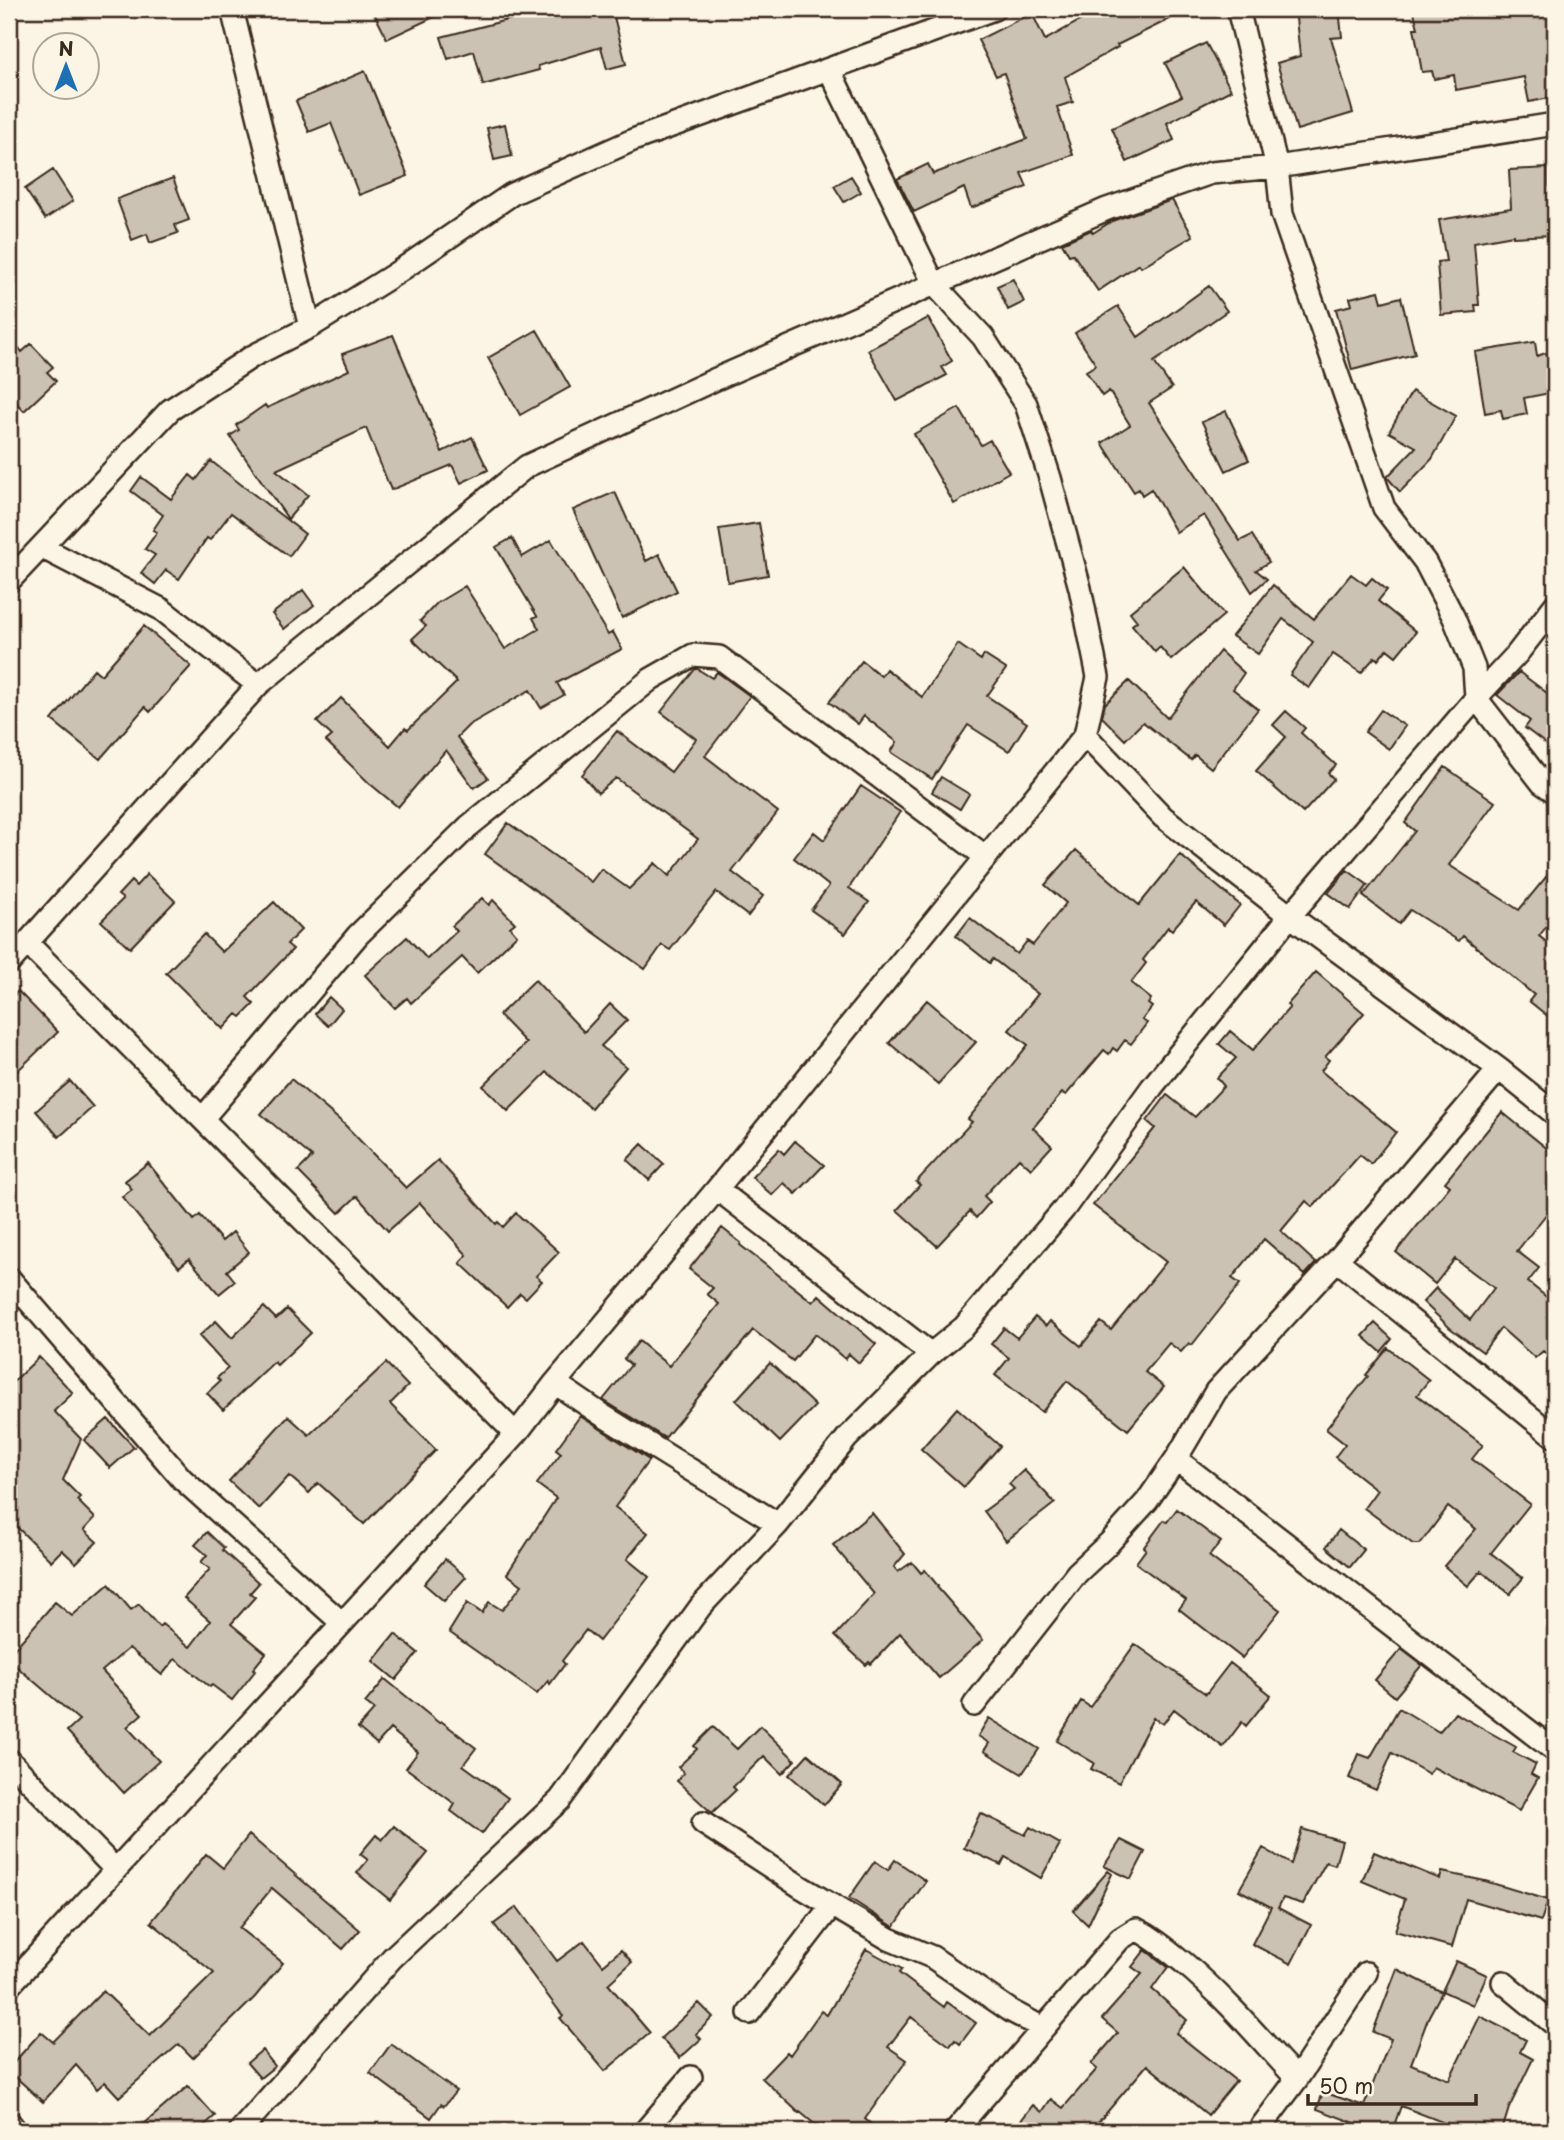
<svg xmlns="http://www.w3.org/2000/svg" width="1564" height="2140" font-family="'Playpen Sans',sans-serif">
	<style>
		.building { fill: #ccc2b3; stroke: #3b2a1e; stroke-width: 2 }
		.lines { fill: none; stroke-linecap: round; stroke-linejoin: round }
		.street-casing { stroke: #3b2a1e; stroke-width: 26 }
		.street { stroke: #fcf5e5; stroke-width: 21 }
	</style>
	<rect width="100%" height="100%" fill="#fcf5e5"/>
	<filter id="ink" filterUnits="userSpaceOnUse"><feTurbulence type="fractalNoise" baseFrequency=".0143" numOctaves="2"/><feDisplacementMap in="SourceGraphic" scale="14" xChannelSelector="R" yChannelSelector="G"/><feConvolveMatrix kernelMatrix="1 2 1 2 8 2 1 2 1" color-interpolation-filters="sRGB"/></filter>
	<g filter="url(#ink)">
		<path class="building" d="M372,9H451L387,39Z
			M543,9H612L626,64L607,69L601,47L538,66L539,70L483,85L474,51L448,59L441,37L534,13Z
			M1101,9H1190L1117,45L1118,47L1065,77L1073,102L1057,107L1073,155L1021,173L1027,187L971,208L964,188L914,212L897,179L928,164L933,174L1027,139L1004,73L996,76L978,40L1032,13L1045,40Z
			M1295,9H1339L1342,37L1331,38L1353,113L1297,130L1277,63L1300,56Z
			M1413,9H1480L1481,15L1511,9H1553L1555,22V97L1529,102L1524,77L1456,90L1454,75L1434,79L1432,71L1422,72L1414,28H1418Z
			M1206,43L1231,90L1167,123L1174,140L1127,162L1112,128L1182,96L1165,63Z
			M365,71L408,176L359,195L331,123L309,132L296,101Z
			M505,124L512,156L494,160L487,128Z
			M1548,168L1549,186H1555V216H1551L1552,235L1513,237V235L1474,242L1479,305H1475L1476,312L1441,315L1437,262L1446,261L1439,220L1511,208L1509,170Z
			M53,170L73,201L45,219L25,189Z
			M851,176L861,192L844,202L834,186Z
			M173,178L189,220L175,225L178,233L150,243L147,234L132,240L117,199Z
			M1172,200L1193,236L1141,267L1139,264L1098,291L1073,254L1069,255L1062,243L1091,230L1093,233L1112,221Z
			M1013,279L1024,302L1008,310L997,286Z
			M1209,286L1227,311L1154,362L1172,388L1149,403L1240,541L1252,535L1269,562L1256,570L1267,579L1252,592L1204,515L1176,532L1151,489L1142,495L1139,489L1134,492L1102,443L1130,425L1109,391L1102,396L1086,371L1096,365L1075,333L1118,306L1138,337Z
			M1379,291L1382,302L1401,297L1415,354L1352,370L1336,309L1352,305L1350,298Z
			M928,318L952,361L942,367L947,375L897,401L868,350Z
			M537,330L570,387L520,415L488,358Z
			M393,335L442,452L472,437L488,470L461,483L452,465L391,490L366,428L276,470L308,495L288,519L230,436L239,430L236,425L265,405L267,408L349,370L342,354Z
			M1535,342L1537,356L1555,350V392L1524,398L1527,414L1503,419L1501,410L1485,413L1475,352Z
			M31,344L53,367L47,372L56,381L24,411L9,395V358L19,348L22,352Z
			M1412,391L1456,416L1432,459L1400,492L1387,477L1416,447L1389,432Z
			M959,408L981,445L990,440L1009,472L954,504L914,434Z
			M1226,411L1249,460L1226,471L1202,422Z
			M211,461L305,534L289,556L231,513L210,540L207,538L179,579L166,570L155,584L141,573L155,555L145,549L157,532L153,530L163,515L131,491L141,477L171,499L190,475L196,480Z
			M615,492L646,561L659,554L677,591L622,618L573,510Z
			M759,523L768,575L728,582L719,529Z
			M512,538L522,557L551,540L608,635L613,632L622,649L557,683L564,695L541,708L530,690L469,725L457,737L488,778L474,788L446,750L398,807L369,783L326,741L332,736L317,722L341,698L390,746L405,728L408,730L457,682L412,639L426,626L420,621L437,603L465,586L505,649L539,629L533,618L537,616L496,547Z
			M1184,567L1224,615L1171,660L1160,647L1155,652L1132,625L1137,621L1130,612Z
			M1351,574L1366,585L1372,578L1387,590L1378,601L1416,632L1396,656L1387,649L1378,660L1375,657L1361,673L1333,654L1309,688L1290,675L1313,642L1283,619L1258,654L1232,636L1273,585L1314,619Z
			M303,590L314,605L284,629L272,614Z
			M144,626L191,666L150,712L145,707L100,759L52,720L94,669L101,675Z
			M958,644L981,660L984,655L1006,669L987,696L1027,723L1009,751L968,725L932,779L891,752L897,742L864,716L858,724L829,702L862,661L881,676L886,669L922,697Z
			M1220,651L1244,673L1233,689L1258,709L1211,768L1195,755L1191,760L1143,722L1125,740L1102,717L1105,704L1129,681L1167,718Z
			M696,668L712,678L717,672L750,696L705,756L778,812L732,872L763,896L748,916L716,892L670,950L662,945L645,969L485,854L508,823L591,882L601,869L629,889L655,863L669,876L698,839L616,778L598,793L582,775L617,731L671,772L696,739L661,712Z
			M1519,672L1555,699V751L1525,728L1530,721L1497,695Z
			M1381,710L1405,726L1389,749L1365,732Z
			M1286,711L1305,728L1301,733L1336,765L1328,773L1334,779L1303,813L1256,771L1286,737L1273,725Z
			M1445,767L1495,802L1449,865L1519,910L1555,866V916L1539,936L1555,949V1022L1529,1001L1534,995L1463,936L1459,941L1410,910L1399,924L1363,896L1415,831L1405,823Z
			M941,777L969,794L960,809L932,792Z
			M861,786L900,812L849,888L869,902L845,934L811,910L829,886L794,858L814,832L824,840Z
			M1076,850L1139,905L1180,855L1240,905L1224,925L1196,902L1172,930L1168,927L1143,960L1146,963L1131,983L1151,999L1148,1004L1152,1007L1142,1020L1147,1023L1131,1044L1125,1040L1117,1051L1113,1048L1109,1054L1104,1050L1066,1095L1062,1093L1033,1128L1052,1146L1031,1169L1019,1158L984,1196L990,1202L976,1218L970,1211L937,1246L897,1210L920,1185L916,1182L972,1122L968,1119L1028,1045L1009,1030L1038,994L993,959L990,963L956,936L970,918L1017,954L1027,941L1033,945L1066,903L1045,885Z
			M1347,870L1368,885L1350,909L1328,893Z
			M147,874L175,901L130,948L101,921L123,899L118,895L131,881L136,886Z
			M482,898L489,905L493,900L515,923L510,927L517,935L477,973L462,957L411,1003L407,998L395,1008L365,975L407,937L427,959L457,931L452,926Z
			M274,902L301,930L287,944L293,949L247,997L254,1004L241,1017L237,1014L223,1029L166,973L204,934L222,952Z
			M1316,972L1364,1013L1325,1057L1329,1060L1321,1071L1396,1132L1371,1164L1360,1155L1313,1207L1306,1201L1281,1231L1316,1263L1305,1275L1264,1239L1232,1278L1240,1284L1192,1345L1189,1343L1181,1352L1169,1343L1145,1372L1164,1387L1128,1430L1067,1381L1042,1412L995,1375L1009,1358L991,1344L1004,1328L1017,1338L1035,1317L1046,1326L1050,1321L1081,1346L1101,1322L1111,1330L1166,1262L1093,1205L1155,1128L1147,1121L1167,1095L1195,1117L1224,1086L1217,1078L1236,1058L1219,1044L1230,1031L1253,1050L1290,1007L1287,1005Z
			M535,980L584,1032L610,1004L627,1020L601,1046L626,1067L591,1108L547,1072L508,1111L483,1086L526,1043L499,1015Z
			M18,991L58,1032L9,1079V1000Z
			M329,997L342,1009L328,1026L315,1014Z
			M927,1000L976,1042L938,1084L889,1043Z
			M291,1079L343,1123L406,1188L438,1160L496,1224L498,1222L503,1227L516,1213L559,1252L536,1276L542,1281L526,1298L520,1293L507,1307L460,1263L467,1255L420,1203L388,1231L357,1196L339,1213L298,1171L312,1157L261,1114Z
			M70,1081L93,1107L59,1137L36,1111Z
			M1502,1112L1555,1155V1203L1517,1251L1539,1268L1528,1282L1555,1304V1360L1543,1351L1535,1358L1501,1328L1483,1352L1450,1328L1423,1302L1436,1288L1470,1320L1494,1288L1455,1259L1435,1284L1396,1252L1450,1186L1445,1182Z
			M795,1141L824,1165L796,1194L784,1183L772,1195L752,1177L779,1149L784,1154Z
			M642,1144L664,1164L649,1180L627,1160Z
			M148,1163L194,1220L200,1215L222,1241L233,1232L249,1252L227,1271L235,1281L219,1294L189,1259L179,1267L122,1197L132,1189L125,1181Z
			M722,1228L741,1243L740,1245L813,1302L819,1295L876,1344L859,1363L849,1354L845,1359L815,1334L793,1361L753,1330L665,1438L603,1400L631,1365L624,1359L639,1341L669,1366L719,1304L707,1294L713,1288L689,1269Z
			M264,1307L276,1319L287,1309L311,1333L277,1365L274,1362L223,1410L207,1393L220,1381L217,1378L228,1368L199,1336L216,1321L232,1338Z
			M1375,1323L1392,1339L1381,1352L1363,1336Z
			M1388,1348L1429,1380L1417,1395L1483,1445L1472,1459L1530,1504L1491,1553L1523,1578L1510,1594L1481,1571L1468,1586L1444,1566L1476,1529L1448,1507L1420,1544H1413L1364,1508L1377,1490L1335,1457L1345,1444L1326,1429L1368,1376L1366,1375Z
			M39,1357L73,1393L54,1411L81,1439L63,1480L80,1497L77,1500L95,1518L84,1530L97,1542L76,1563L62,1550L51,1561L9,1519V1386Z
			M386,1363L408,1386L390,1404L436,1450L364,1524L318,1483L309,1493L289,1476L259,1509L229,1481L288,1416L309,1435Z
			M770,1363L815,1406L780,1442L736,1400Z
			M957,1408L1000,1446L964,1487L921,1449Z
			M580,1416L649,1460L615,1507L648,1533L627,1559L649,1577L599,1641L586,1630L562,1661L565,1664L550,1684L548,1681L537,1694L449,1632L467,1603L482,1613L489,1602L502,1610L522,1585L507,1574L556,1498L537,1484L561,1453L556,1449Z
			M108,1419L134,1447L110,1468L84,1440Z
			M1024,1470L1055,1503L1006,1541L984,1511L1014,1489L1009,1484Z
			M1177,1509L1221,1542L1209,1556L1280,1610L1242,1658L1179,1609L1186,1600L1136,1563L1146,1549L1144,1547L1164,1520L1167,1522Z
			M872,1513L905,1554L894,1567L898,1572L912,1562L921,1573L925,1570L938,1586L937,1587L983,1640L939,1678L900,1633L871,1664L869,1662L866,1665L835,1636L874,1594L833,1545Z
			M1339,1530L1364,1550L1350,1567L1326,1547Z
			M207,1532L224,1548L222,1550L259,1583L250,1593L255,1597L231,1624L266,1653L253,1669L255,1671L232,1700L212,1685L210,1687L175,1659L162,1675L129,1648L102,1671L142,1714L127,1727L159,1761L124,1793L67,1731L79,1720L9,1660V1655L55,1602L72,1616L109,1584L131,1610L139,1604L159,1627L162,1624L190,1647L210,1621L184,1598L210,1569L201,1562L207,1555L195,1545Z
			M445,1559L466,1577L444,1601L424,1584Z
			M395,1634L418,1653L396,1680L373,1661Z
			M1135,1644L1206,1694L1230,1663L1271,1695L1246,1726L1242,1722L1223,1747L1174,1709L1163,1724L1153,1718L1119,1783L1091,1769L1094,1763L1057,1741L1081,1701L1090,1707Z
			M1401,1649L1422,1665L1395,1697L1375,1680Z
			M385,1679L439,1723L441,1721L476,1748L463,1765L508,1798L482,1834L451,1811L455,1804L406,1768L418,1752L390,1729L377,1744L358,1728L374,1710L365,1703Z
			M1399,1708L1439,1732L1455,1713L1516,1747L1513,1752L1536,1764L1531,1774L1538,1778L1519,1811L1433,1767L1429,1774L1392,1753L1376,1790L1349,1778L1359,1754L1370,1758Z
			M989,1718L1039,1749L1022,1774L984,1751L989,1743L978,1736Z
			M760,1726L795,1760L782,1774L764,1756L733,1787L736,1790L712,1813L677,1781L684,1773L678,1767L697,1749L694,1746L713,1727L737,1749Z
			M808,1754L842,1784L824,1805L789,1775Z
			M980,1813L1025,1835L1030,1827L1060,1844L1041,1878L1005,1857L1001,1865L964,1848Z
			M394,1826L428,1853L390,1900L357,1873L368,1860L360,1854L376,1835L382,1840Z
			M1302,1829L1342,1841L1335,1865L1326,1862L1303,1904L1283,1898L1278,1908L1311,1925L1291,1964L1252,1944L1271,1907L1239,1890L1263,1848L1291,1864Z
			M249,1835L360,1930L343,1949L272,1888L239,1928L283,1963L255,1997L193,2058L179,2044L119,2097L105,2082L97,2089L76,2065L43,2102L9,2071V2068L41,2032L53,2042L103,1991L150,2036L214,1973L151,1922L206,1854L223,1868Z
			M1121,1840L1145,1852L1131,1879L1104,1866Z
			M1374,1852L1440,1879L1442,1872L1485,1881L1548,1900L1541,1921L1466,1899L1452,1947L1395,1931L1405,1899L1362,1881Z
			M895,1860L926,1881L894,1927L849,1898L875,1861L888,1870Z
			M1108,1871L1112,1874L1088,1925L1073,1911Z
			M517,1907L557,1961L584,1941L603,1965L621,1950L632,1962L608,1984L650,2033L605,2071L560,2018L563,2016L494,1924Z
			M866,1949L902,1969L899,1973L944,2007L947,2002L976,2023L960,2044L955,2040L950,2046L911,2017L888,2047L907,2060L865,2119L879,2131H823L800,2112L799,2113L762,2078L787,2052L790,2055L821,2011L827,2015Z
			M1145,1950L1168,1967L1152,1989L1187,2020L1176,2033L1236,2081L1208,2115L1147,2065L1091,2131H1013L1033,2105L1042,2112L1051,2099L1063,2108L1097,2069L1091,2064L1118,2033L1102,2019L1142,1974L1132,1967Z
			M1456,1961L1487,1975L1473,2005L1442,1991Z
			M1397,1969L1442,1992L1429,2016L1411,2064L1449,2080L1480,2016L1526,2040L1520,2052L1533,2059L1509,2108L1502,2131H1451L1453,2126L1401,2106L1392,2131H1376L1317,2109L1323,2092L1364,2106L1391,2039L1373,2032Z
			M699,2003L713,2017L696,2034L701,2039L680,2058L661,2038Z
			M391,2044L456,2091L444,2106L441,2104L431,2118L370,2073Z
			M262,2050L275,2066L260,2078L247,2063Z
			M188,2086L215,2116L198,2131H136Z"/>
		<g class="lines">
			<g class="street-casing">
				<path id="street" d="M232,9L310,327
					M1238,9L1277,167L1282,214L1384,508L1425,562L1454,618L1474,668L1476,698L1542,783L1555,792
					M41,547L161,609L258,685
					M9,581L170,410L253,356L310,327L395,274L512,194L633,140L994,9
					M1085,735L1163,817L1290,916L1499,1069L1555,1114
					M27,943L516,1434
					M9,963L258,685L527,466L716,379L1107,209L1211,173L1277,167L1555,124
					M203,1118L358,935L469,826L651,679L693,655L719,657L986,857
					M717,1189L931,1354
					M1337,1260L1555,1437
					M9,1278L182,1479L342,1623
					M555,1383L717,1189L1085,735L1098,677L1080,588L1050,478L1026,404L983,337L934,284L829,69
					M1176,1459L1555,1751
					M974,1705L1077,1573L1109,1543L1147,1501L1176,1459L1216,1391L1337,1260L1499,1069
					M9,1760L115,1869
					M703,1823L801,1887L889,1939L932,1957L1011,2011L1043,2028
					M1503,1982L1555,2025
					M9,1986L516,1434L555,1383L602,1415L778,1524
					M749,2013L832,1905
					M9,2122L16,2131
					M240,2131L392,1958L560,1800L701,1606L778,1524L847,1438L931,1354L964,1327L1064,1209L1152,1087L1290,916L1476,698L1517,654L1555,605
					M645,2131L691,2077
					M955,2131L1120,1939L1136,1929C1154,1938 1168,1950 1184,1963C1226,1998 1260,2039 1297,2079
					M1258,2131L1297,2079L1366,1973"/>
			</g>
			<use href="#street" class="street"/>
		</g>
	</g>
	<rect width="1564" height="2140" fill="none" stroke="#fcf5e5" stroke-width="35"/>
	<rect x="18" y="18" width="1529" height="2105" fill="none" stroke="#3b2a1e" stroke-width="2.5" filter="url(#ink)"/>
	<g transform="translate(66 66)"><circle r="33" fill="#fcf5e5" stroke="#afa495" stroke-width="2"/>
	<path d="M0-5L12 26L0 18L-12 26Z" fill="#1f6fb2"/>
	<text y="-10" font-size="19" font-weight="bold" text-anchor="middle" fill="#3b2a1e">N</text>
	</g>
	<path d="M1308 2094v10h168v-10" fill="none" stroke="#3b2a1e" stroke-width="3.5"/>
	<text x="1319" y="2094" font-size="21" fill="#3b2a1e" stroke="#fcf5e5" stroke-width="5" paint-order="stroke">50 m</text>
</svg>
